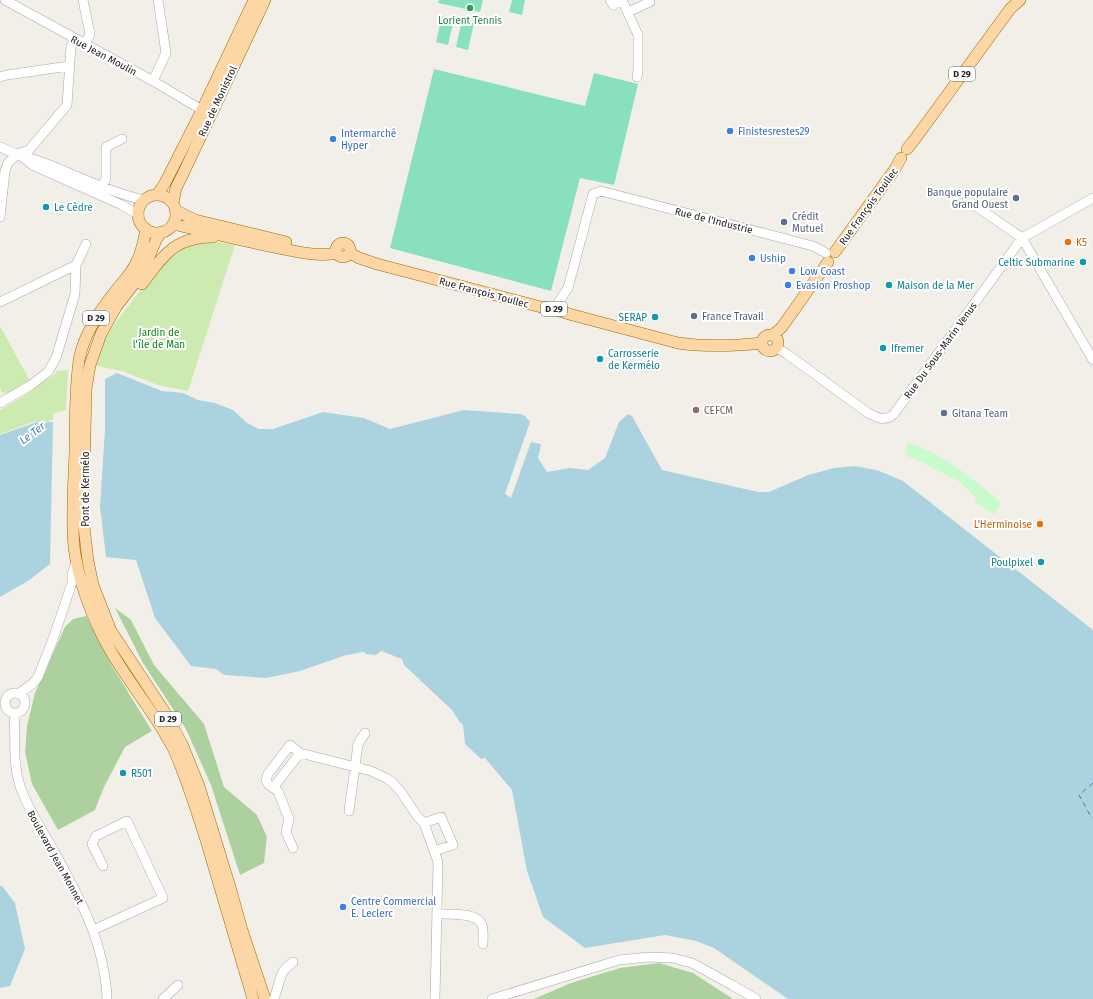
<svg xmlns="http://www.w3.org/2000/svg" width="1093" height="999" font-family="'Fira Sans',sans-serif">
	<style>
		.grass { fill: #cdebb0 }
		.forest { fill: #add19e }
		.park { fill: #c8facc }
		.pitch { fill: #88e0be }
		.water { fill: #aad3df }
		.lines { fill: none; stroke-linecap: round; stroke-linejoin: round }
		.ferry { stroke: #4a7aab; stroke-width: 1; stroke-dasharray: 5 4; stroke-linecap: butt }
		.minor-casing { stroke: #a9a9a9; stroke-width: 10 }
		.major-casing { stroke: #a06b00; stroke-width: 12 }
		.minor { stroke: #fff; stroke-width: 9 }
		.major { stroke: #fcd6a4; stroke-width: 11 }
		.leisure-dot { fill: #2e9e5b; stroke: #fff; stroke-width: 1.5 }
		.shop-dot { fill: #3f7fe0; stroke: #fff; stroke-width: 1.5 }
		.service-dot { fill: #5c6f8a; stroke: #fff; stroke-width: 1.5 }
		.culture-dot { fill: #0f9aa8; stroke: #fff; stroke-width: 1.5 }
		.food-dot { fill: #e8710a; stroke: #fff; stroke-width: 1.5 }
		.education-dot { fill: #8d6e63; stroke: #fff; stroke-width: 1.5 }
		.labels { text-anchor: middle; stroke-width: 4; stroke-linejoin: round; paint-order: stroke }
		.shield { fill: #fff; stroke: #646464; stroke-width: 1 }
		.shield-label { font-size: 9px; font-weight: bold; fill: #222 }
		.leisure-label { font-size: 10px; fill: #27864d; stroke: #fff }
		.street-label { font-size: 10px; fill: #222; stroke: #fff }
		.shop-label { font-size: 10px; fill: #366cbe; stroke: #fff; text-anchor: start }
		.service-label { font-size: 10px; fill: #4e5e75; stroke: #fff; text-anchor: start }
		.culture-label { font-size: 10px; fill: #0d838f; stroke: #fff; text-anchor: start }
		.food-label { font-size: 10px; fill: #c56008; stroke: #fff; text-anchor: start }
		.park-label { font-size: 10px; fill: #0c8416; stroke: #fff }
		.education-label { font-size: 10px; fill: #785e54; stroke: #fff; text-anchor: start }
		.water-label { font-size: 11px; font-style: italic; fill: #4a7aab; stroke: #fff }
	</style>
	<rect width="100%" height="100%" fill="#f2efe9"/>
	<path class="grass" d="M208,240L235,245L188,391L158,385L122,371L96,366L103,341L114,325L165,257L175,249Z
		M0,326L30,381L15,390L7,393L1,392V389L0,387Z
		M68,370L66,410L54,413L53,420L42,423L36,421L0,434V410L23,397L38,385L53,376L57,371Z"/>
	<path class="forest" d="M115,608L131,620L154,665L204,724L224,787L257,815L267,837L264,863L240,875L211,785L186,729L143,663Z
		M86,616L112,666L152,731L125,747L104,787L95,810L58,830L32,784L25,752L27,726L35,693L65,627L73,619Z
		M659,963L693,973L733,999H534L571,983L620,968Z"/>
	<path class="park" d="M908,442C923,448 937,454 950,463C968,474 984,489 1000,502L999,508L994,514L975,502L976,498L960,482L920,461L905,455Z"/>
	<path class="pitch" d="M439,0H483L480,12L438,3Z
		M512,0H525L522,15L509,12Z
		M442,16L454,19L448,45L436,42Z
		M462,20L474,23L468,50L456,47Z
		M434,69L585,106L594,73L638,84L614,185L580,178L551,291L390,248Z"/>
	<path class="water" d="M117,373L162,391L183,393L198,400L215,403L233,410L247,423L259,429H273L323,412L364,418L390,429L464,410L520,414L525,416L530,422L505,494L511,498L531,442L541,444L538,458L547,472L570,468L588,470L605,458L619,422L628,414L632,416L662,470L758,492H769L808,475L834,468L854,466L877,470L903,481L1093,630V999H788L714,948L696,941L665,935L585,948L543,917L527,871L512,790L485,758L481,759L465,744L463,725L459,721L452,710L404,665L402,659L381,651L376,655L366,654L364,652C357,652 352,655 346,655L300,671L266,678L224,675L216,669L191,666L155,618L136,560L106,557L100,506L105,429V379Z
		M37,422L41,425L48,422H53L50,564L28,581L0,597V435Z
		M0,886H2L15,903L25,949L10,986L0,988Z"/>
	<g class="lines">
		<path class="ferry" d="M1093,783L1079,795L1090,815L1093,818"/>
		<g class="minor-casing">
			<path id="minor" d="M5,0L153,81L202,110
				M83,0L90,34L85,44
				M610,0L613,5L622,0L638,35V71L637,77
				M628,12L650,2V0
				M0,77L7,75L69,66
				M153,81L166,53L158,0
				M0,147L21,156L34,166L122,205L139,215
				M24,157C40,160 55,167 71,174C95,184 118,194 144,200
				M102,187L106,178V148L108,146L122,139
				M967,200L1022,238L1093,360
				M0,217L5,171L8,163L17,154L29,150L67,105L71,46L75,39
				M0,302L76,265
				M554,309L568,288L593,194L601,191L813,246L826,253
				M777,348L787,354L868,413C878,418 885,422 894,414L1022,238L1093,198
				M0,403L31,385L48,372L56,358L75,294L76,265L86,244
				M5 703a10 10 0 1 1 20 0a10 10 0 1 1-20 0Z
				M19,693C27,688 33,685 38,677L53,639L72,583V574L76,562
				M14,713C16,738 12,762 20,786C27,807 40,826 51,846C78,894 105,942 107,999
				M273,788L268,784L266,780L268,774L290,745L300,753
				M349,811L358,744L365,733
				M424,823L441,817L453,845L434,851
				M293,848L286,832L289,819L278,791L273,788L300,753L371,771L386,778L393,783L401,792L417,816L424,823L438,862L435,999
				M437,914C449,914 477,912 482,925C484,930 483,939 483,944
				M93,930L163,898L127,821L96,836L92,844L103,866
				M163,999L178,985
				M274,999L282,973L285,969L293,962
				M492,999L619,960L648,957L673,958L692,963L732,985L756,999"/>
		</g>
		<g class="major-casing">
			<path id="major" d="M907,149L915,139L1010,9L1020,0
				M157,195L165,183L202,110L254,0
				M138 214a19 19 0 1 1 38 0a19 19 0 1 1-38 0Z
				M173,203L176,188L183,174L265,0
				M175,210L195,220L286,242
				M173,224C208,232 243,241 279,248C298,252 317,257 337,253
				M146,229C144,240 142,251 137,261C133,271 125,279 118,288C101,309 84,333 79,360C75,390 75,421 75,451C74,483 71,516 74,547C78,578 89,609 103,637C120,671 145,700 164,732C167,738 171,743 174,750C187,779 196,809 206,840C222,893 237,946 253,999
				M161,232L156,240L146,264L140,276L116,307L101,334L90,365L86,389L83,518L88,561L93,585L111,631L164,711L182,744L199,786L230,887L242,930L265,999
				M336 250a7 7 0 1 1 14 0a7 7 0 1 1-14 0Z
				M835,252L895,169L901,158
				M350,253L359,258L377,264L541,307L554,309L569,314L678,343C706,347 734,346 762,343
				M142,284C164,255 174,237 213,237
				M762 343a8 8 0 1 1 16 0a8 8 0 1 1-16 0Z
				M773,335L782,327L828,262"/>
		</g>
		<use href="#minor" class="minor"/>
		<use href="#major" class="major"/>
	</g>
	<circle class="leisure-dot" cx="470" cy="8" r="4"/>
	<g class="shop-dot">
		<circle cx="730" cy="131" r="4"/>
		<circle cx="333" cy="139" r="4"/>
		<circle cx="752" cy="258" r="4"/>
		<circle cx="792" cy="271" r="4"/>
		<circle cx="788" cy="285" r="4"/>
		<circle cx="343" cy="907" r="4"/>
	</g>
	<g class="service-dot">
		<circle cx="1016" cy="198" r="4"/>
		<circle cx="784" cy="222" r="4"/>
		<circle cx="694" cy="316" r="4"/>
		<circle cx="944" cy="413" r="4"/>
	</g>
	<g class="culture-dot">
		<circle cx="46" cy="207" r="4"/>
		<circle cx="1083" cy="262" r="4"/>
		<circle cx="889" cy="285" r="4"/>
		<circle cx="655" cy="317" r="4"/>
		<circle cx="883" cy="348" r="4"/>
		<circle cx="600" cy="359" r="4"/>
		<circle cx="1041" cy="562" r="4"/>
		<circle cx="123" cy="773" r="4"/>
	</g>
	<g class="food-dot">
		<circle cx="1068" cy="242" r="4"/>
		<circle cx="1040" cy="524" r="4"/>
	</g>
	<circle class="education-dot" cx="696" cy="410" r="4"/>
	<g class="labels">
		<g class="shield">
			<rect x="949" y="67" width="26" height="14" rx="3"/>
			<rect x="541" y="302" width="26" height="14" rx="3"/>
			<rect x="83" y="311" width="26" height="14" rx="3"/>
			<rect x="155" y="712" width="26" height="14" rx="3"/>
		</g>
		<g class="shield-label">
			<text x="962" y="77">D 29</text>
			<text x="554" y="312">D 29</text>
			<text x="96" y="321">D 29</text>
			<text x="168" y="722">D 29</text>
		</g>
		<g class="leisure-label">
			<text x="470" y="24">Lorient Tennis</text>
		</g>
		<g class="street-label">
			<text transform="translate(104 55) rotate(28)" y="4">Rue Jean Moulin</text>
			<text transform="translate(217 101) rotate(-65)" y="4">Rue de Monistrol</text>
			<text transform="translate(868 206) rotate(-54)" y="4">Rue François Toullec</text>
			<text transform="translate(714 220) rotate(14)" y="4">Rue de l'Industrie</text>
			<text transform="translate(484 292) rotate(15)" y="4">Rue François Toullec</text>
			<text transform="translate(940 350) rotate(-54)" y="4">Rue Du Sous-Marin Venus</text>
			<text transform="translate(85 489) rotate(-90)" y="4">Pont de Kermélo</text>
			<text transform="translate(56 857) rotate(61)" y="4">Boulevard Jean Monnet</text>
		</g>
		<g class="shop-label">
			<text x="738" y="135">Finistesrestes29</text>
			<text x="341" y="137">Intermarché<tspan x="341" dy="12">Hyper</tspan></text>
			<text x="760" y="262">Uship</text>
			<text x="800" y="275">Low Coast</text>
			<text x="796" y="289">Evasion Proshop</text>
			<text x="351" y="905">Centre Commercial<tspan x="351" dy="12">E. Leclerc</tspan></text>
		</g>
		<g class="service-label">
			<text x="1008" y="196" text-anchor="end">Banque populaire<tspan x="1008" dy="12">Grand Ouest</tspan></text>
			<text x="792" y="220">Crédit<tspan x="792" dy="12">Mutuel</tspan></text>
			<text x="702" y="320">France Travail</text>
			<text x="952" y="417">Gitana Team</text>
		</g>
		<g class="culture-label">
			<text x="54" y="211">Le Cèdre</text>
			<text x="1075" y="266" text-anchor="end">Celtic Submarine</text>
			<text x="897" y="289">Maison de la Mer</text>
			<text x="647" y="321" text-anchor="end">SERAP</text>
			<text x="891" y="352">Ifremer</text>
			<text x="608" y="357">Carrosserie<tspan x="608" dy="12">de Kermélo</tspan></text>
			<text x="1033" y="566" text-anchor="end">Poulpixel</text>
			<text x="131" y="777">R501</text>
		</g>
		<g class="food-label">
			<text x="1076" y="246">K5</text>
			<text x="1032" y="528" text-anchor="end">L'Herminoise</text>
		</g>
		<g class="park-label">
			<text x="159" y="336">Jardin de<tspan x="159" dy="12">l'île de Man</tspan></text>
		</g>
		<g class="education-label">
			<text x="704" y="414">CEFCM</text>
		</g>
		<g class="water-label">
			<text transform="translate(32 433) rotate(-37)" y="4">Le Ter</text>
		</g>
	</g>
</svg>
